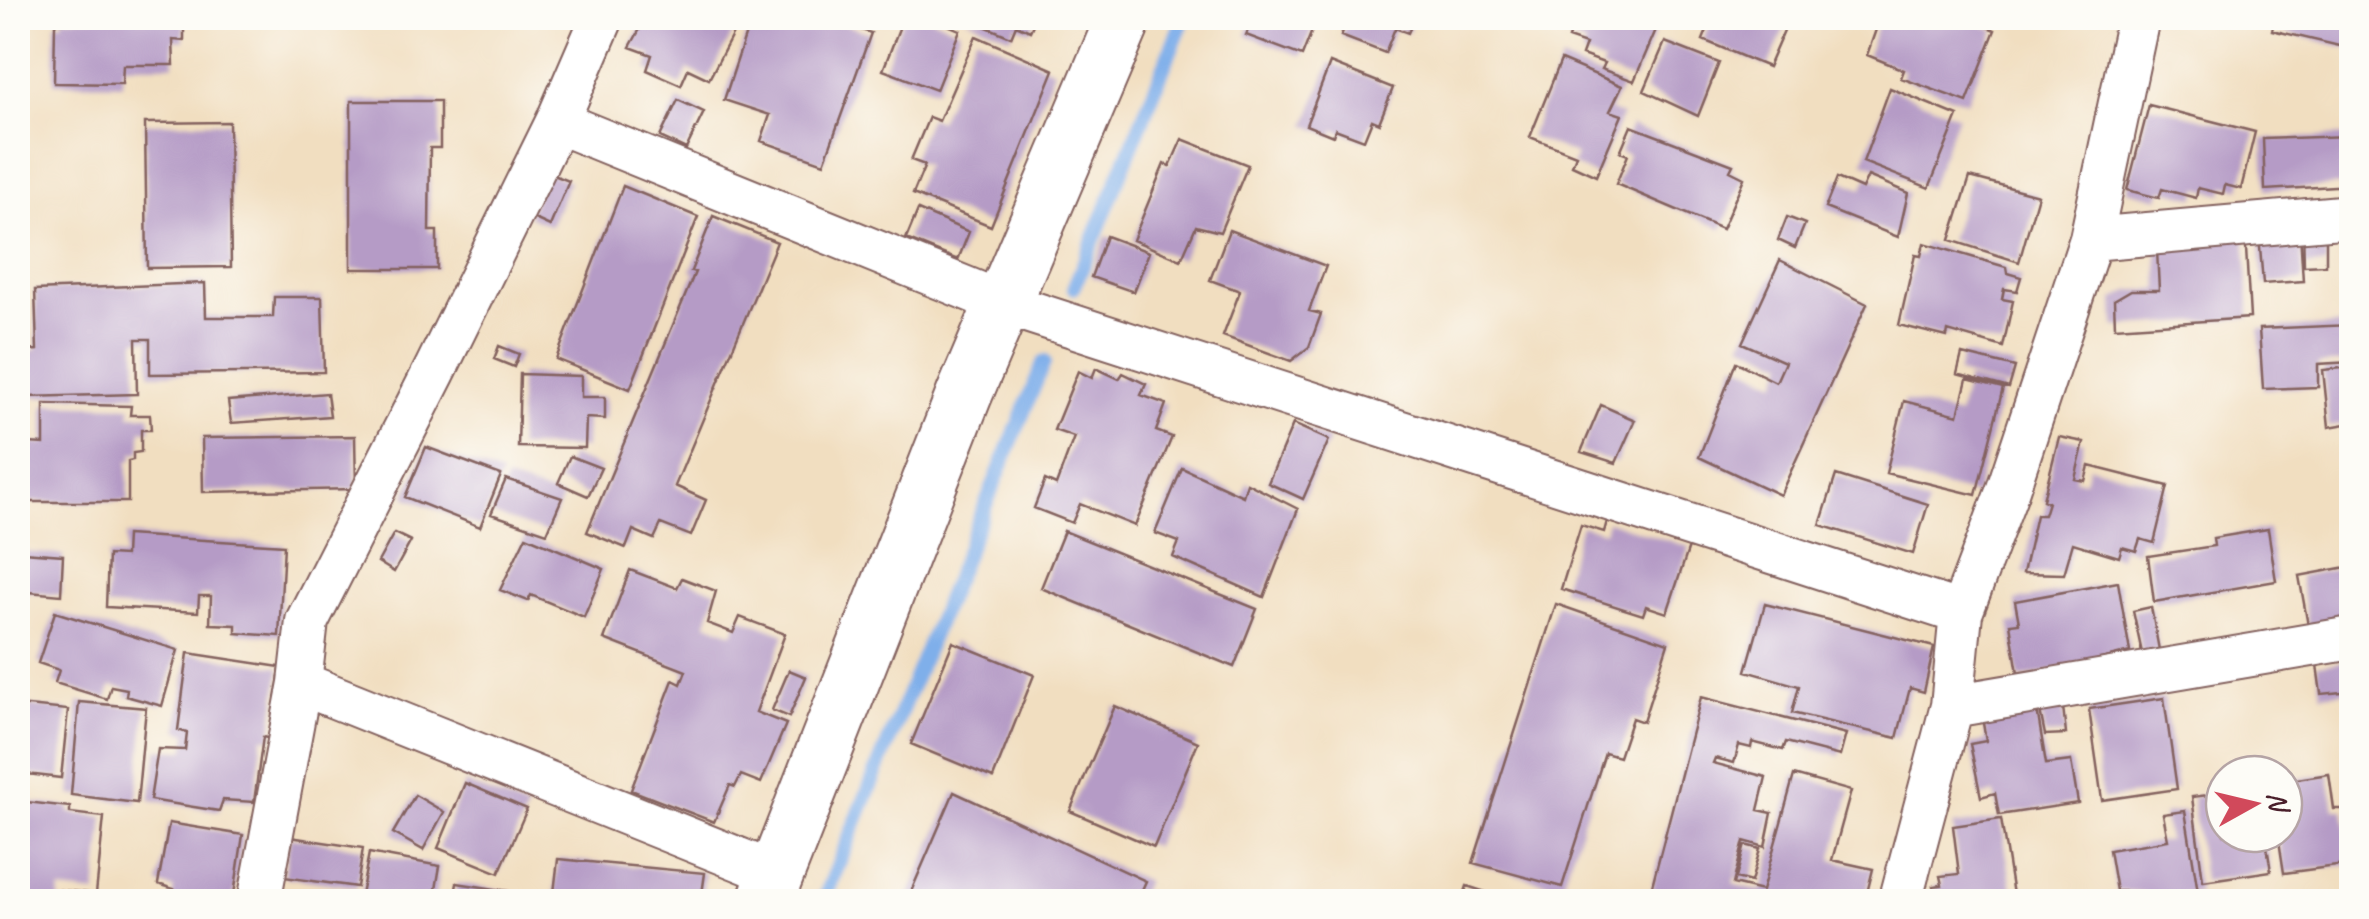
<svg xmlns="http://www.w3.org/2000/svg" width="2369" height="919" font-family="Caveat,sans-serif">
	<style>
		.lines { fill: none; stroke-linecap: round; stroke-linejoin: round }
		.stream { stroke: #7fafea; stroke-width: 15 }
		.building { fill: #b59bc6 }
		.street-casing { stroke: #84625f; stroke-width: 46 }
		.secondary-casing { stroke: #84625f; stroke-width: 59 }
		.street { stroke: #fff; stroke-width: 42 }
		.secondary { stroke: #fff; stroke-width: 55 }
	</style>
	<rect width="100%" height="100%" fill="#fdfcf7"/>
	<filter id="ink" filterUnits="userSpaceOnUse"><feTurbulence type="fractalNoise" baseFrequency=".01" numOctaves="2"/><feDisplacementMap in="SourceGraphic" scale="20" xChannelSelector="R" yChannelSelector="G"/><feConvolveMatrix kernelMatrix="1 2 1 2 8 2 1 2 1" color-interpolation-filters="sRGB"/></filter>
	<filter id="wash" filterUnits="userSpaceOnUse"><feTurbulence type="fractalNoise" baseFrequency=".0048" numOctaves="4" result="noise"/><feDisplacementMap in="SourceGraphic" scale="40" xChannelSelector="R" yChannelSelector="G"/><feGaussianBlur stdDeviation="2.25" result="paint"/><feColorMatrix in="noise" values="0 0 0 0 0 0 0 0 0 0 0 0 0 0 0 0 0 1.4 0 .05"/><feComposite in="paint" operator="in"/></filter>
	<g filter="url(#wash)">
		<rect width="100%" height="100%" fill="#f1dec0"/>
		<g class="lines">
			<path class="stream" d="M1074,287L1184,18
				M823,902L1044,362"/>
		</g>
		<g id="blocks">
			<path class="building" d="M63,18H184V41L173,40L174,65H123L122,84L54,83L55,23H63Z
				M618,18H741L709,79L688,69L681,85L647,70L652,55L630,47L640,29Z
				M751,18H787L805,23L807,18H835L833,21L871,33L824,163L761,141L770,115L724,100Z
				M903,18H931L960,30L936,90L883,70Z
				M965,18H1036L1030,31L1016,25L1011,37Z
				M1253,18H1317L1302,56L1246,35Z
				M1348,18H1421L1419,23L1413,21L1408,33L1395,28L1385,53L1341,36Z
				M1576,18H1661L1634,81L1601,69L1604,63L1582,55L1586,44L1568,38Z
				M1712,18H1774L1771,23L1785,28L1768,67L1703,40Z
				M1880,18H1964L1995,30L1967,102L1901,78L1904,70L1867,55Z
				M2275,18H2352V49L2272,30Z
				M976,36L1054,70L991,226L913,194L925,165L911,160L929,117L939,121Z
				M1665,42L1719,63L1698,116L1644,91Z
				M1561,60L1622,86L1610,111L1622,115L1596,176L1572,165L1576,155L1530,137Z
				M1330,63L1393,88L1379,123L1372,120L1364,140L1335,129L1333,136L1306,125Z
				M1890,88L1958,116L1929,188L1863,162Z
				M678,100L704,112L686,149L660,137Z
				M351,101H440V148H430L429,231H437V269H351Z
				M2149,105L2255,132L2241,189L2225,185L2223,194L2198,188L2196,198L2162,189L2159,198L2127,190Z
				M229,122L231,267L147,268L145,123Z
				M1631,126L1733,165L1730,171L1744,178L1722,229L1616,184L1628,155L1620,152Z
				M2349,136L2352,185L2265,190L2263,139Z
				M1182,139L1248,165L1220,232L1196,226L1181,260L1133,240L1164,164L1170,166Z
				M546,172L569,181L550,226L528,216Z
				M1868,176L1908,193L1898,237L1825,208L1837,178L1862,189Z
				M1970,177L2038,195L2019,262L1950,240Z
				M623,186L698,217L630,389L556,359Z
				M918,210L969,232L958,260L906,239Z
				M713,216L777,242L675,486L706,500L691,536L661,524L654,539L633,530L626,548L587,532L695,272L691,271Z
				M1787,217L1805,224L1795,248L1778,240Z
				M2303,225H2326V265L2304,266Z
				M1229,230L1326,266L1309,311L1321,314L1309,347L1291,361L1223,336L1240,291L1210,280Z
				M2245,231L2250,318L2115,327L2114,300L2131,290H2159L2157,250Z
				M2300,232L2303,281L2263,284L2259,235Z
				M1106,236L1149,252L1134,292L1091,277Z
				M1924,243L2006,267L2007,273L2021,277L2017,291L2004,289L2002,299L2013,301L2003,347L1948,331L1947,337L1899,325L1915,255L1921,256Z
				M1780,260L1867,304L1780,495L1699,457L1736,362L1776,382L1785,362L1742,343Z
				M205,283L206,317H273L274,297H322L324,372L150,374V339H136L137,394L26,397V351L37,350L35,290Z
				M2352,325V362L2318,364V387L2263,389L2259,329Z
				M499,346L519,354L514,367L494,359Z
				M1962,354L2015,367L2009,388L1957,374Z
				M2352,367V423L2329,427L2323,370Z
				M1096,368L1119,379L1123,373L1146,384L1141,395L1166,404L1156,431L1172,437L1135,526L1080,504L1072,523L1034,508L1045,480L1056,485L1074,437L1054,430L1078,371L1092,378Z
				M520,374L581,376V397H605V419L586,418L585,448L518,447Z
				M1967,379L2003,388L1976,495L1886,473L1904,401L1958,415Z
				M327,393L330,416L231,423L228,401Z
				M44,404L131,406L130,415H150L151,430H141V452L133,453V460L128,461V502H27L28,443L44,444Z
				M1601,405L1635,420L1616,463L1581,452Z
				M1293,424L1329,440L1303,499L1268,483Z
				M355,436L356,489L203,492L202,438Z
				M2059,437L2084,442L2075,479L2085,481L2089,466L2168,486L2154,543L2140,539L2136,551L2122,547L2119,557L2073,543L2064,574L2023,573L2036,515H2044L2048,502L2043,500Z
				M426,447L501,475L480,527L405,497Z
				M570,456L601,468L588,496L558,483Z
				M1182,468L1243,496L1247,483L1298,509L1264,597L1173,557L1179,542L1155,533Z
				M1836,475L1928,504L1913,554L1820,525Z
				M506,479L562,498L547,533L491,514Z
				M1607,521L1689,547L1667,613L1646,606L1643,615L1561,589L1581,525L1604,532Z
				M2268,529L2276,581L2154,602L2148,556L2214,546L2213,538Z
				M1064,531L1257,609L1234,667L1041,588Z
				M394,533L411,541L394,572L378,562Z
				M126,535L284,545L279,636L236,633V625L210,624L211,596H199L198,612L106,607L108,555L125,556Z
				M526,536L604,569L584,617L531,595L528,601L500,590Z
				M22,552L63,555L61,595L18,591Z
				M2352,566V623L2309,631L2299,576Z
				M630,570L677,588L682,578L716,591L707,623L733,633L740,617L785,634L756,712L786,724L761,783L741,775L735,787L730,785L714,822L631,790L673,680L681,684L686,671L604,639Z
				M2118,582L2130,652L2019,679L2010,624L2019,623L2015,601Z
				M1556,604L1668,643L1643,722L1632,718L1619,757L1605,753L1562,887L1473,863Z
				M1765,604L1934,647L1924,692L1910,688L1897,738L1792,713L1799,686L1746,671Z
				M2151,607L2159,650L2142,653L2133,611Z
				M55,612L178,650L162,706L126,696L127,689L111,686L107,699L55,683L59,670L38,663Z
				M953,642L1034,675L993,778L911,744Z
				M188,653L280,667L271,739L263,737L254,802L223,800L219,811L150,800L158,749L185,750L187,733L178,730Z
				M2352,660V691L2321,694L2317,665Z
				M789,670L806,677L789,717L772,710Z
				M1701,697L1846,734L1840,756L1786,742L1783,750L1752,742L1751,748L1739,745L1734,763L1715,758L1713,763L1766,777L1758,810L1772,813L1765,847L1744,841L1733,884L1762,891L1794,775L1851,791L1832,860L1873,869L1865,901H1648Z
				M2164,698L2177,789L2102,800L2089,709Z
				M79,702L146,708L137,803L71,795Z
				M18,705L68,710L61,778L18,773Z
				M1115,706L1198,742L1154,847L1070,811Z
				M2063,707L2066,734L2045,735L2040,710Z
				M2037,709L2046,764L2071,761L2078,803L1999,815L1995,793L1981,797L1970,744L1986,741L1982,717Z
				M2329,774L2334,809H2344L2352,864L2284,873L2278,834H2284V781Z
				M465,783L527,809L499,873L438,848Z
				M954,792L1146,881L1137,901H907Z
				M2224,793V834H2265L2271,871L2203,881L2192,797Z
				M415,795L444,812L423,850L393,833Z
				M18,801L70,807V813L104,817L96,894L60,890L59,902L18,897Z
				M2185,811L2198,892L2146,900L2145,893L2116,891L2109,850L2168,840L2163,814Z
				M2001,819L2014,901H1936L1933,886L1942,885L1940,876L1959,874L1953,826Z
				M169,823L243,835L233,901H171L174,889L158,884Z
				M290,837L363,848L357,887L284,877Z
				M1745,845L1760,849L1751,882L1736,878Z
				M369,853L440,866L434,901H360Z
				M558,859L705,873L701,901H553Z
				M457,883L534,895L533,901H454Z
				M1467,886L1513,901H1462Z"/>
		</g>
	</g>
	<g filter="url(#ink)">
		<use href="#blocks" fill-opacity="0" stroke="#84625f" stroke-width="2.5"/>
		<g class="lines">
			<g class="street-casing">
				<path id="street" d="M557,122L1005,304L1961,613
					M2091,239L2352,216
					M300,683L776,874
					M1952,706L2352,638
					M259,902L300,683L307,621L434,372L557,122L602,18
					M1900,902L1952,706L1961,613L2007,492L2091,239L2138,18"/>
			</g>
			<g class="secondary-casing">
				<path id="secondary" d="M765,902L964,395L1124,18"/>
			</g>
			<use href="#street" class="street"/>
			<use href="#secondary" class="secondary"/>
		</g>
	</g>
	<rect width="2369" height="919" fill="none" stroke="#fdfcf7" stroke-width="60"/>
	<g transform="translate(2254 804) rotate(82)"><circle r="48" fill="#fdfcf7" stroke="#b5a4a5" stroke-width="2.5"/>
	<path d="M0-8L18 38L0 25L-18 38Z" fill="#d1495b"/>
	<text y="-15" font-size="28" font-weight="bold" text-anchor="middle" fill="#4a1f2b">N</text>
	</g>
</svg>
